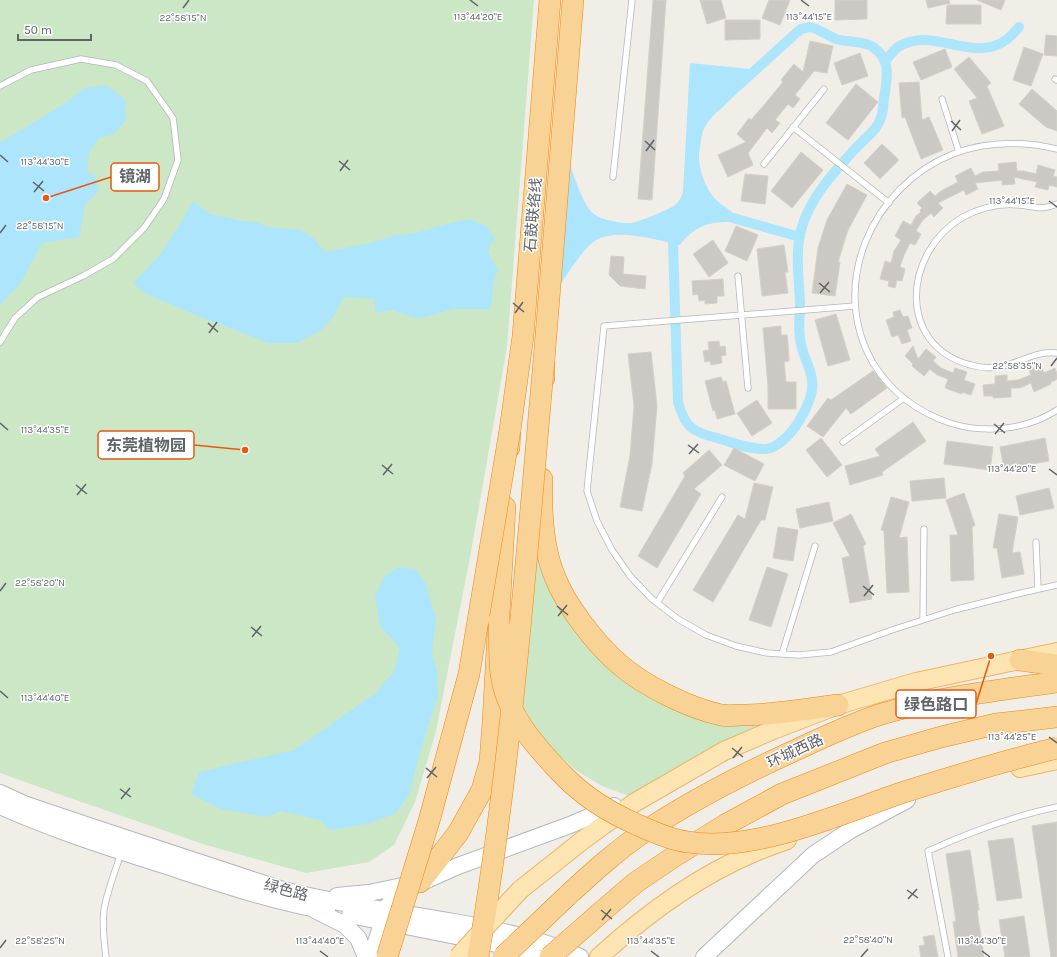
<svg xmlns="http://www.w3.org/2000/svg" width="1057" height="957" font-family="Karla,'Noto Sans SC',sans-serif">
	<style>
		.green { fill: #cbe7c6 }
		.water { fill: #ade5fc }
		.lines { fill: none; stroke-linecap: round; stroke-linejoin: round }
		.canal { stroke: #ade5fc; stroke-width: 10 }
		.building { fill: #ccc9c5; stroke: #d5cfc6 }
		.lane-casing { stroke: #b3b6ba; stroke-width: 7 }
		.secondary-casing { stroke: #b4b8bc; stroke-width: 18 }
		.primary-casing { stroke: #edb365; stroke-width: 20 }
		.highway-casing { stroke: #f08609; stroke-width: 22 }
		.lane { stroke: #fff; stroke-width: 5.5 }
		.secondary { stroke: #fff; stroke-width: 16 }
		.primary { stroke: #fce5b2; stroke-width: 18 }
		.highway { stroke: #f9d296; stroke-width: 21 }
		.primary-bridge-casing { stroke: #edb365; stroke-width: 20; stroke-linecap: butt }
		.highway-bridge-casing { stroke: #f08609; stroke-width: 22; stroke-linecap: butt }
		.primary-bridge { stroke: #fce5b2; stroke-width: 18 }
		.highway-bridge { stroke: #f9d296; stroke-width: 21 }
		.ticks { fill: none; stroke: #5f6468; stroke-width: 1.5 }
		.labels { text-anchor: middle; stroke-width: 3; stroke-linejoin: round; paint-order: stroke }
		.street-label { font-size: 15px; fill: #5f6468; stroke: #fff }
		.ticks-label { font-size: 10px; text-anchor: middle; fill: #5f6468; stroke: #fff; stroke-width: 3; stroke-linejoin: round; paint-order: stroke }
		.leader { fill: none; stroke: #e8590c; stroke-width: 1.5 }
		.callout-dot { fill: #e8590c; stroke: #fff; stroke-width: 1.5 }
		.callout { fill: #fff; stroke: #e8590c; stroke-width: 1.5 }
		.callout-label { font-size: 16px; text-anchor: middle; font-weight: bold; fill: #5f6468 }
	</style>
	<rect width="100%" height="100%" fill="#f1eee8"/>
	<path class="green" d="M0,0H534L507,347L471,552L436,731L415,802L394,845L369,862L306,873L206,845L70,798L0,773Z
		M537,537L555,598L570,625L590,650L614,671L767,723L720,743L629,796L602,786L577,771L555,752L537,730L522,705Z"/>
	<path class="water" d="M690,63L760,70C747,82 735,94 723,107C718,111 712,116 708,122C694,142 697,172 710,192C715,201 724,206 732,212L729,222C707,222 694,227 680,245C655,240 613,226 592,243C582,251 566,276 558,288L569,162C574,175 583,206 594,214C601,220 623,224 632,223C641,221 668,210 675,205C679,202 681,197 683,192Z
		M107,85L125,100L126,120L114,134L99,138L89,152L87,171L96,178L99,191L85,205L79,237L42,243L20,284L0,305V142L3,141L64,104L85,88Z
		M193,201L210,214L242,221L257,222L267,227L301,230L314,239L325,252L370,243L396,235L412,234L439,226L469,219L486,226L494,238L488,252L498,270C492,282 493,296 490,309H453L422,318L412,317L392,310L376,313L374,299L344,297L333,317L320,331L297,343H269L203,318L146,294L133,283L160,255L182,221Z
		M398,567L415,569L426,584L436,619L432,653L437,671L438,695L420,751L409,795L396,813L367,824L330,830L320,820L281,811L267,817L221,809L191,794L199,772L294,750L376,693L395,669L400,648L380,626L375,596L384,577Z"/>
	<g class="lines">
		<path class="canal" d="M810,27C822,30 826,35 836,39C848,43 862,40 873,47C892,60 887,79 884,98C883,108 883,117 877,126C872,134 862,141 855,149C834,172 809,199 801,230C795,254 799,278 800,303C800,314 798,326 800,338C801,353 810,365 812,380C816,401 788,447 766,449C749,450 732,442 717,438C692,432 685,427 678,402L673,244L686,204L699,121L794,35L801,29Z
			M885,61C889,57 893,51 898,47C932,25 973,64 1006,40C1011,37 1015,31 1019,27
			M719,214L800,237"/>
	</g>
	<path class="building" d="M653,0H666L652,200L638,199Z
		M700,0H721L726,18L707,24Z
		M769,0H790L780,25L762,18Z
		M835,0H867V19L835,20Z
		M926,0H949L950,3L928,8Z
		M977,0H1005L1001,10Z
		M947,5H981V24H946Z
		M725,20H760V39L725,40Z
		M1046,35L1057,36V56L1044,55Z
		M810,41L833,46L827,73L814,71L795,95L800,99L793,108L788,104L775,120L780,123L772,133L767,128L748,153L753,165L728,177L718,155L746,142L737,134L749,118L751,120L765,104L783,82L781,80L794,64L803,72Z
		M1024,47L1043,54L1031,86L1013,80Z
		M945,49L952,67L921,80L913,62Z
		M860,53L868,76L842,85L834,63Z
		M969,57L991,83L987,86L1004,126L982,134L969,101L977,98L954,69Z
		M919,82L922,120L929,117L943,150L921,159L905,117L902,118L899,83Z
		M856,84L878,102L848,140L826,123Z
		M1032,89L1057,111V131L1046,127L1019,104Z
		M882,144L899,160L880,179L864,163Z
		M801,152L823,170L792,208L771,191Z
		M1016,162L1017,171H1023L1036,174L1038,165L1055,170L1053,176L1057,177V187L1049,185L1048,190L1035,187L1037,182L1014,177L1015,184L1002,185V180L975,183L978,189L966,195L964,190L938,203L943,208L934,217L931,213L922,221L916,231L921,234L915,245L910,243L904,255L900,267L905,269L902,281L897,280L895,288L888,286L889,281L880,279L885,261L891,263L894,251L901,240L895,236L903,221L911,225L916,216L921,212L920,210L922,208L917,203L930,191L935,196L941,191L958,182L955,176L971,168L975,176L983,172L999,171L998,164Z
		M745,174L768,176L765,204L741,201Z
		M847,184L867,195L848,230L838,262H840L835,296L812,293L818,248L827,220Z
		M736,226L758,235L747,261L725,251Z
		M713,240L728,263L709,277L693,254Z
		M784,245L788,272H785L788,293L762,296L757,249Z
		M611,256L624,257L623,274L646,276L645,289L620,286L609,275Z
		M723,279L724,296H717V303L705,304V300L699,301L698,294L693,295L692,281Z
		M900,310L903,317L908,316L912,328L907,330L911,341L902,344L898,335L892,337L886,320L894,317L893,312Z
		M836,314L850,360L828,366L815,320Z
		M781,326V335H787L788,343L789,361L784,362L786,382H796V409H768V386L763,328Z
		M719,341L720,347L725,346L726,355L721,356L722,363L711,365L710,361L705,362L703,351L709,350L708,342Z
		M913,346L918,359L926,349L936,357L933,361L941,368L953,373L955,368L967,372L964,380L975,384L971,395L962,392V394L945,388L948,379L937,375L930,369L924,376L912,366L913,364L905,356Z
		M651,352L657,406L652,464L642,511L620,507L630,456L634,406L628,354Z
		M1040,365L1044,373L1055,368L1057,374V379L1050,383L1051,384L1034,392L1031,383L1020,388H1011V397L993,398V396H984L983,385L995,384V376L1007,375V381L1018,380L1031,375L1029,370Z
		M873,371L887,388L851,414L846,408L823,437L807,426L828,398L831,400Z
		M721,377L723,382L726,381L735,414L717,419L715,410L713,411L705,381Z
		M757,400L772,423L752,436L737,413Z
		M913,422L926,441L882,472L883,475L850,485L845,466L880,456L875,449Z
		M821,438L842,465L827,477L806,450Z
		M1045,438L1049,461L1004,469L1000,447Z
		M947,441L993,447L990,470L944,464Z
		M734,448L764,464L755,481L724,465Z
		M709,450L722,465L694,489L701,494L657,568L638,556L685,476L683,473Z
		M944,478L946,498L912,501L910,481Z
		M754,483L773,487L765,520H761L713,602L693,590L738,515L745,519Z
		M1049,488L1054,508L1020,515L1016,496Z
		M964,493L975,525L972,527L974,580L951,581L950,535H958L946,500Z
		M891,497L909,502L899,538L907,537L909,592L887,593L884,531L881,530Z
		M829,502L833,521L800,528L796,509Z
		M851,514L866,544L863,546L872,599L850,603L842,558L850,556L833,523Z
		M999,514L1018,517L1012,553L1020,552L1024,574L1002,578L997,548H993Z
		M778,527L798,530L793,561L773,558Z
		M767,567L788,574L771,627L749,620Z
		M1057,822V957H1051L1032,826Z
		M1013,838L1022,898L997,901L988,841Z
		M970,850L979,910H977L984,957H958L953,922L956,921L946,854Z
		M1024,916L1030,957H1005L999,920Z
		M934,935L938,957H921L919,946L925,945L923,937Z"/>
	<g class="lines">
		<g class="lane-casing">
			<path id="lane" d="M1055,79L1057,80
				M0,86L31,70L81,59L116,65L147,81L173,118L178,160L164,199L144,228L113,259L83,276L38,297L15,318L0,342
				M942,99L959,152
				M793,127L889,203
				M1057,149C1022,141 987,141 953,154C872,186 828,285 873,363C891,392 917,412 950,423C984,434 1027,430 1057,410
				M764,164L824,89
				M613,177L632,0
				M1057,204C1042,211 1034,206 1019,205C1000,203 980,208 963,217C903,252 896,346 971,365C984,369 998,368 1010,364C1027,359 1038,351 1057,353
				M738,276L748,388
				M855,306L604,326L587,491L597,521L612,550L630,576L652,599L678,619L706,635L736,646L767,653L782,654L799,655L831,652L892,630L954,610L1017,594L1057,585
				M843,442L904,398
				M1036,542L1038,589
				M657,603L722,497
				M923,619L924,529
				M782,654L815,546
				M106,957C104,942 102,925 104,910C107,891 115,872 121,853
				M948,957L928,851C970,832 1013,816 1057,807"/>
		</g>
		<g class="secondary-casing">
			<path id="secondary" d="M0,793L24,804L89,826L283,890C339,904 397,912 454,922C497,930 540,938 580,957
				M0,806C51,829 104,846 157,863C213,881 269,901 327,911
				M337,896L369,893L407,885
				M315,910L345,925L358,938L366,957
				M350,915L496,944L536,957
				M371,957L388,906L394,897L402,891L458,866L570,825L614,806
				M704,957L813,855L849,831L907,800"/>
		</g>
		<g class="primary-casing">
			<path id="primary" d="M1020,768L1057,760
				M520,890L583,840L634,803L724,751L773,730L838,705L916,682L1057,652
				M599,957C645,915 696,877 753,853C764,848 776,844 787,840"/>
		</g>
		<g class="highway-casing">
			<path id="highway" d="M544,378V360L573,0
				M509,448L510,430L523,336L550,0
				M542,479C541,509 543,549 555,577C566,606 596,644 619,664C644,686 689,708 721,715C728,716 736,715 742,715C775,715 807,709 838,705
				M1020,660L1057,665
				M420,882L458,833L482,790L490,762L493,722L505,507
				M567,896C592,873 616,851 644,832C692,800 745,773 798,749C826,736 855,722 885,713C941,697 999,690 1057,682
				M599,914L635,883L675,856L725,825L782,794L885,753L941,737L996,724L1057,717"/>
		</g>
		<use href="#lane" class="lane"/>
		<use href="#secondary" class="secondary"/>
		<use href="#primary" class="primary"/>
		<use href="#highway" class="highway"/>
		<g class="primary-bridge-casing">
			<path id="primary-bridge" d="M458,957L520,890"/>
		</g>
		<g class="highway-bridge-casing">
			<path id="highway-bridge" d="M499,621C500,639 499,657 501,674C506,714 536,747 562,774C583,796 610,813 638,825C653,832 671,840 688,842C752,853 838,815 898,794C951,777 1004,761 1057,748
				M387,957L429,821L469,674L510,430
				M478,957C512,759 526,560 544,360
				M503,957L567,896
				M550,957L599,914"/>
		</g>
		<use href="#primary-bridge" class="primary-bridge"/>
		<use href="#highway-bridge" class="highway-bridge"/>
	</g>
	<path class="ticks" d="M470,0L478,6M801,0L809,6M183,8L189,0M951,121L961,130M952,131L960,120M645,141L655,150M646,151L654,140M0,155L8,162M339,161L350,170M340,171L348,160M33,182L44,191M34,192L43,181M1049,201L1057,207M0,233L6,225M819,283L830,292M820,293L829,282M513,303L524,312M515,313L523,302M208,323L218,332M209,333L217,322M1051,366L1057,358M0,423L8,430M994,424L1005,433M995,434L1004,423M688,445L699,453M689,454L698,444M382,465L393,474M1049,469L1057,475M383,475L392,464M76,485L87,494M77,495L86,484M863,586L874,595M0,591L6,583M864,596L873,585M557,606L568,615M558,616L567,605M251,627L262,636M252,637L261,626M0,691L8,698M1049,737L1057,743M732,748L743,757M733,758L742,747M426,768L437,777M427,778L436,767M120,789L131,797M121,799L130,788M907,890L918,898M908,899L917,889M601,910L612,919M602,920L611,909M0,948L6,940M320,951L328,957M651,951L659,957M982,951L990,957M861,957L868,949"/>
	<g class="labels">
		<g class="street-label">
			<text transform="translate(533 215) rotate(-85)" y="5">石鼓联络线</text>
			<text transform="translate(795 751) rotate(-25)" y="5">环城西路</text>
			<text transform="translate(286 890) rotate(15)" y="5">绿色路</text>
		</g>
	</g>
	<g class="ticks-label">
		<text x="478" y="20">113°44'20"E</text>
		<text x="809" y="20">113°44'15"E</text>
		<text x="183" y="21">22°58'15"N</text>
		<text x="45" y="165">113°44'30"E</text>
		<text x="1012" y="204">113°44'15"E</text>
		<text x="40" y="229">22°58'15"N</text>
		<text x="1017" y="369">22°58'35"N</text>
		<text x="45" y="433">113°44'35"E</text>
		<text x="1012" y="472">113°44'20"E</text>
		<text x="40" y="586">22°58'20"N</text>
		<text x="45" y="701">113°44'40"E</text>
		<text x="1012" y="740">113°44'25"E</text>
		<text x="868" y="943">22°58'40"N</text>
		<text x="40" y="944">22°58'25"N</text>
		<text x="320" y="944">113°44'40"E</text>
		<text x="651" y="944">113°44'35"E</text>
		<text x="982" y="944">113°44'30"E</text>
	</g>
	<path class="leader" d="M46 198L111 177M245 450L194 445M991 656L976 704"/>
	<g class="callout-dot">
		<circle cx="46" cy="198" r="4"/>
		<circle cx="245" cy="450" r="4"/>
		<circle cx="991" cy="656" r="4"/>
	</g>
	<g class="callout">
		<rect x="111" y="163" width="48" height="28" rx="4"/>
		<rect x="98" y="431" width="96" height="28" rx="4"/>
		<rect x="896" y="690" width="80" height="28" rx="4"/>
	</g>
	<g class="callout-label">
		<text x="135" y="182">镜湖</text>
		<text x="146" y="451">东莞植物园</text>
		<text x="936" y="710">绿色路口</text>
	</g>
	<path d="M18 34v6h73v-6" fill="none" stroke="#5f6468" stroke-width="2"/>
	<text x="24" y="34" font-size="12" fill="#5f6468" stroke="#ffffff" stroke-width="3" paint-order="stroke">50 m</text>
</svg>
